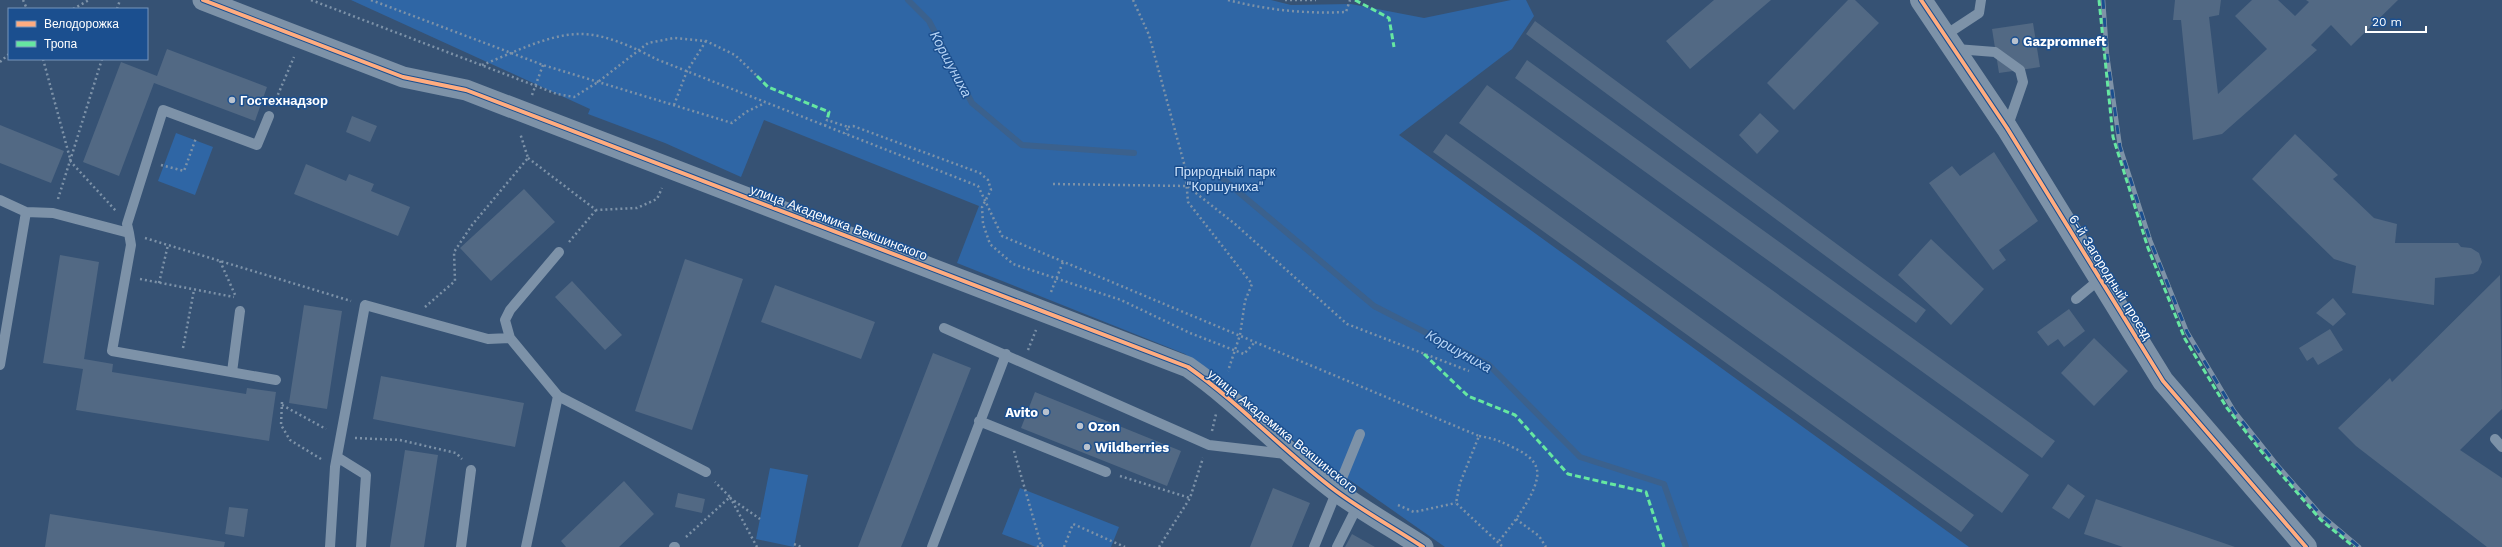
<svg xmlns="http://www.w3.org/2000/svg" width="2502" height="547" font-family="'Work Sans',sans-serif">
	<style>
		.green { fill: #2f66a5 }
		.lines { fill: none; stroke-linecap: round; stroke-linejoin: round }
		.stream { stroke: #3b618d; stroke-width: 6 }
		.building { fill: #526984 }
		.path { stroke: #7d92a8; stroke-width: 2.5; stroke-dasharray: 2 3; stroke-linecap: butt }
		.service { stroke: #7d92a8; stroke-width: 10 }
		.minor { stroke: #7d92a8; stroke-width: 21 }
		.tertiary { stroke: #7d92a8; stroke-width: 22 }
		.rail-casing { stroke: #7e92a7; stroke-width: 4.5 }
		.rail { stroke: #1b4f8f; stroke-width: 3; stroke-dasharray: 9; stroke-linecap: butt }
		.quiet { stroke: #66e7a1; stroke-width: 3; stroke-dasharray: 6 3; stroke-linecap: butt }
		.cycleway-casing { stroke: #1b4f8f; stroke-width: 6 }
		.cycleway { stroke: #ffac80; stroke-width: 4 }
		.poi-dot { fill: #b9c2ce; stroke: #1b4f8f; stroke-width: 1.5 }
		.labels { text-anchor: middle; stroke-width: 3; stroke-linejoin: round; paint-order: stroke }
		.poi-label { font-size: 13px; font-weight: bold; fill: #fff; stroke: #1b4f8f; text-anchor: start }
		.park-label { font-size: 13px; fill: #cfe3fa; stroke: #1b4f8f }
		.street-label { font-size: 13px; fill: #fff; stroke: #1b4f8f }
		.water-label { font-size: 14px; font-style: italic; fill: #b5d3f5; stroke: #1b4f8f }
	</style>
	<rect width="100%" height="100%" fill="#365274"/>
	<path class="green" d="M351,0H1271L1291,5L1351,4L1424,18L1511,0H1526L1534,16L1512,49L1399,135L1969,547H1445L1294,441L1185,354L957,263L979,206L764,120L741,177L665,143L588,114L590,109Z
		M176,133L213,147L195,195L158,181Z
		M770,468L808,475L794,547L756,539Z
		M1020,488L1119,527L1111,547H1036L1002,534Z"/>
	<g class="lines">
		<path class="stream" d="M908,0L929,21L972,103L1022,145L1134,153
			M1223,179L1374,306L1489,365L1580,457L1664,484L1686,547"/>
	</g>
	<path class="building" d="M1714,0H1771L1690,69L1666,41Z
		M1848,0H1855L1879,23L1794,110L1767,83Z
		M2175,0H2221L2219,15L2209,17L2218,94L2267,49L2235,16L2252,0H2278L2295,16L2309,2L2306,0H2398L2351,46L2331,25L2311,45L2317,50L2222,134L2193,140L2181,20H2173Z
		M1535,21L1926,310L1916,323L1526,34Z
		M2033,23L2040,67L1999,73L1992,29Z
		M167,49L267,87L255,121L154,83L119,176L83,162L121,62L157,76Z
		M1527,60L2055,441L2042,458L1515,78Z
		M1487,85L2029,475L2002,513L1459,123Z
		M1760,113L1779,131L1757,154L1739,135Z
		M352,116L377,126L370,142L346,132Z
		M0,125L64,151L51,183L0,163Z
		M1446,134L1974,515L1961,532L1433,152Z
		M2295,134L2338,175L2333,179L2374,218L2397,224L2395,243H2458L2461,247L2471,248L2479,253L2482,262L2478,271L2473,274L2435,278L2434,305L2352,293L2356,266L2334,259L2252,179Z
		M1994,152L2038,221L1999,250L2006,260L1993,270L1929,183L1952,166L1960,176Z
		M306,164L346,181L349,174L374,184L371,191L410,207L398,236L294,194Z
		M524,189L555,222L491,281L460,248Z
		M1931,239L1984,289L1951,325L1898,275Z
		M60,255L99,262L84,359L113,364L112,372L240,393L246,394L247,388L276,392L269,441L76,410L83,369L43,363Z
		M685,259L743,279L692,430L635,411Z
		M2500,275L2502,409L2460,450L2502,478V547H2487L2356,446L2338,428L2390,378L2392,382Z
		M572,281L622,335L605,350L555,297Z
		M775,285L875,322L861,359L761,322Z
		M2333,298L2346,314L2333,326L2316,313Z
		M304,305L342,311L327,409L289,403Z
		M2069,309L2085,331L2064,347L2058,339L2048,346L2037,332Z
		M2330,329L2343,350L2318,365L2313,357L2307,361L2299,348Z
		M2094,338L2128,371L2094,406L2061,373Z
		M933,353L971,368L904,540L901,547H858Z
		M381,376L524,403L515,447L373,419Z
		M1035,392L1181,451L1167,486L1021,428Z
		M405,450L438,455L424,547H390Z
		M624,481L654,514L619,547H566L561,541Z
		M2068,484L2085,496L2069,519L2052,508Z
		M1273,488L1310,503L1300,527L1292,547H1250Z
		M678,493L705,499L702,513L675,507Z
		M2096,499L2235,547H2123L2084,534Z
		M229,507L248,509L244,537L225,534Z
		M50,514L225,542L224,547H45Z
		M1352,534L1375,547H1345Z"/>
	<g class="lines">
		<path class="path" d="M23,0L27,9
			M311,0L557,94L574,97L598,82L648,43L674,38L706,41L735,55L757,76
			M371,0L543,65L732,123L746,112L765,103
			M1133,0L1149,35L1185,167L1188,202L1252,284L1245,301L1240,335L1228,371
			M1228,0C1267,10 1306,14 1346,12L1350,0
			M1285,0H1316
			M73,9L89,0
			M117,9L120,0
			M43,59L71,162L116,211
			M0,62L9,54
			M482,65C511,54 546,35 578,34C603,33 633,47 656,59L978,186L1002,236L1479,436L1460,483L1456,503L1503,547
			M532,95L543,65
			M274,104L294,57
			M674,105L687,71L706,41
			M825,126L827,120L848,127L846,134
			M848,127L853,126L980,173L988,180L991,190L982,207L983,224L990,244L1013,264L1121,300L1190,333L1244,354L1255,342
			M528,158L596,210L637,208L657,199L662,188
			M161,165L184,171L196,138
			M1053,184L1187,186L1235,224L1347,324L1469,371
			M58,199L102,59
			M145,238L351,301
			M569,242L596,210
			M220,261L236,297
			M140,279L234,297
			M159,283L168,245
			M1051,292L1063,262
			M425,307L455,281L454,252L472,225L528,158L520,133
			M183,348L194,290
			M1028,350L1036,330
			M282,402L281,425L290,440L321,459
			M282,405L326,429
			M1212,431L1216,414
			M1479,436C1493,438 1502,442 1514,448C1523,452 1535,459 1537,470C1541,489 1510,528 1498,542
			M355,438L400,440L456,453L462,459
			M1014,451L1041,545
			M1120,476L1190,498
			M730,497L757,547
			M730,498L760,519
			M1398,505L1414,512L1456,503
			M1516,519L1539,536L1546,547
			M686,537L730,497L715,482
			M794,544L801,547
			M1037,547L1041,545L1045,547
			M1064,547L1073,524L1125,547
			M1159,547L1190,498L1203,458"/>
		<path class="service" d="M1944,36L1979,13L1981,0
			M1956,49L1995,52L2020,70L2023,82L2007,128
			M0,200L26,212L0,365
			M26,212L53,213L129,233L131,245L112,351L276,380
			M129,233L127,224L163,110L257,145L269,116
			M2076,299L2100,279
			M944,328L1209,445L1286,454
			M510,338L505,320L510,310L559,252
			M232,372L240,311
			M558,396L706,472
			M979,421L1106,472
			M2495,439L2502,447
			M337,457L366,475L361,547
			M330,547L335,467L365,305L488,339L510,338L558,396L526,547
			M461,547L471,470
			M674,547H675
			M932,547L1006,354
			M1314,547L1360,434
			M1337,547L1358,505"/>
		<path class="minor" d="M203,0L403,77L466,90L1188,367C1241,404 1284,452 1336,491C1363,511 1394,528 1423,547"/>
		<path class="tertiary" d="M1921,0L2007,128L2163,381L2306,547"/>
		<g class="rail-casing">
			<path id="rail" d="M2103,0L2107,55L2120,147L2150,240L2187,332L2234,411L2277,465L2321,515L2359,547"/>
		</g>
		<use href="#rail" class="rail"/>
		<path class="quiet" d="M1355,0L1389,18L1394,47
			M2099,0L2113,137L2148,248L2185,339L2227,408L2265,456L2321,520L2354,547
			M757,76L768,87L829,112L827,120
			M1424,354L1468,396L1515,415L1568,474L1646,492L1664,547"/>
		<g class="cycleway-casing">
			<path id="cycleway" d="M203,0L403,77L466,90L1188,367C1241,404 1284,452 1336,491C1363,511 1394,528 1423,547
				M1921,0L2007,128L2163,381L2306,547"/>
		</g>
		<use href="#cycleway" class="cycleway"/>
	</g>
	<g class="poi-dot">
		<circle cx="2015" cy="41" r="4"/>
		<circle cx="232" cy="100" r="4"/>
		<circle cx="1046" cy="412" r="4"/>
		<circle cx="1080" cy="426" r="4"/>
		<circle cx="1087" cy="447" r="4"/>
	</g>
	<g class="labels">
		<g class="poi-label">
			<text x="2023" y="46">Gazpromneft</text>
			<text x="240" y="105">Гостехнадзор</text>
			<text x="1038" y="417" text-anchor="end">Avito</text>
			<text x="1088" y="431">Ozon</text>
			<text x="1095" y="452">Wildberries</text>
		</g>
		<g class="park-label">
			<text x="1225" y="176">Природный парк<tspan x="1225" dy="15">"Коршуниха"</tspan></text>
		</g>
		<g class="street-label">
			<text transform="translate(839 222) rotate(21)" y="5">улица Академика Векшинского</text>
			<text transform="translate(2111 277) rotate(58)" y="5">6-й Загородный проезд</text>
			<text transform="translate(1283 431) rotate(39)" y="5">улица Академика Векшинского</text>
		</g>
		<g class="water-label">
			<text transform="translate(951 64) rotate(62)" y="5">Коршуниха</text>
			<text transform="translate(1459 351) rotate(29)" y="5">Коршуниха</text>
		</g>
	</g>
	<rect x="8" y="8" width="140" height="52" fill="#1b4f8f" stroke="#7695bc"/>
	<rect x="16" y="21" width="20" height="6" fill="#ffac80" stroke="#7695bc"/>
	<text x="44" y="28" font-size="12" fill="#ffffff">Велодорожка</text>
	<rect x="16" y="41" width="20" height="6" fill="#66e7a1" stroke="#7695bc"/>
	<text x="44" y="48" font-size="12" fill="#ffffff">Тропа</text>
	<path d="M2366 26v6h60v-6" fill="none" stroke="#ffffff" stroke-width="2"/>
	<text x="2372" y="26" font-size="12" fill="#ffffff" stroke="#1b4f8f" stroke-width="3" paint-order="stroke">20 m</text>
</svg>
